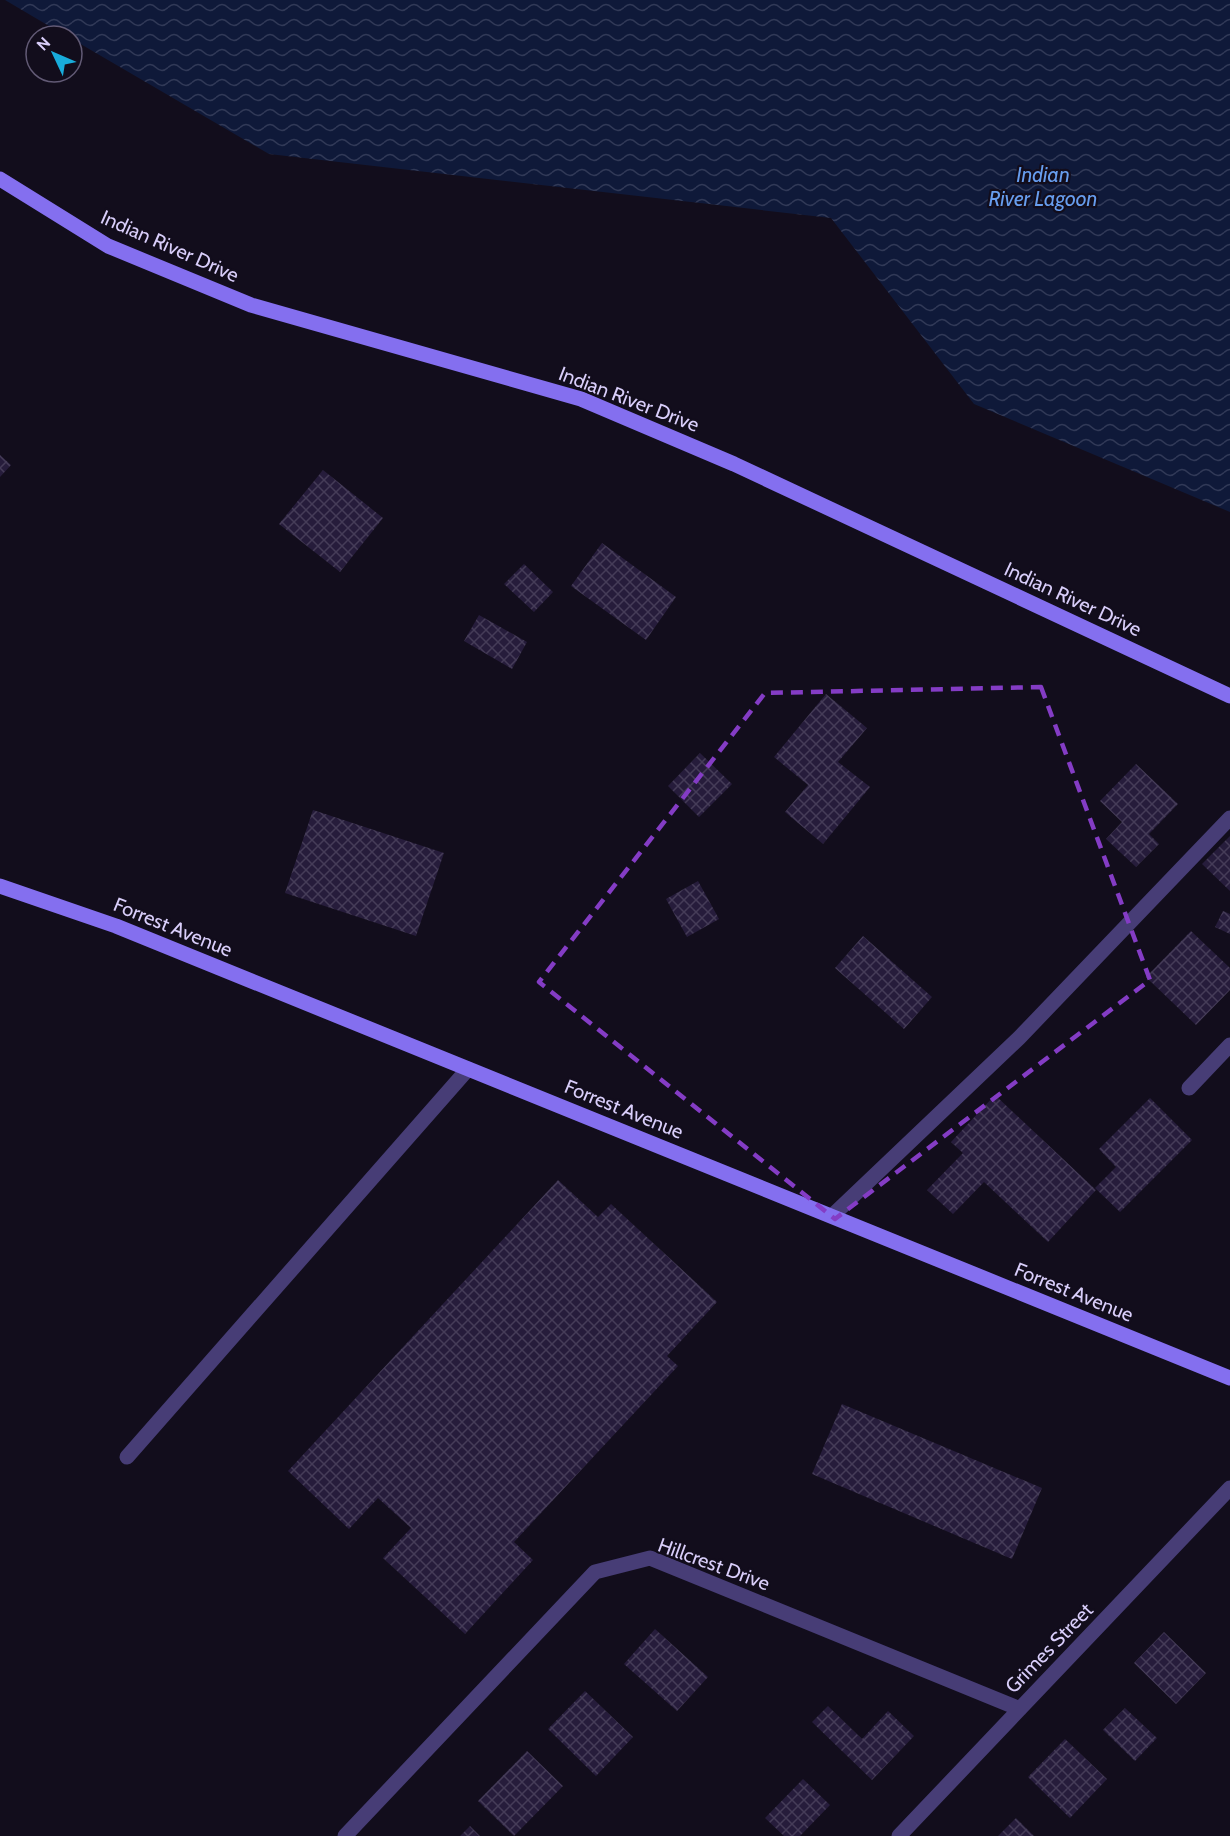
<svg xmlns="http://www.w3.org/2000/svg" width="1230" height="1836" font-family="Cabin,sans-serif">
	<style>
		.water { fill: url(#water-waves) }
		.building { fill: url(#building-cross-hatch) }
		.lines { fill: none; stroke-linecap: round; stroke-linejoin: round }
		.lane { stroke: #473d76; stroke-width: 15 }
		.street { stroke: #473d76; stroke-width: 15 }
		.secondary { stroke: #846fef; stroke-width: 15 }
		.marked { fill: none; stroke: #843cc5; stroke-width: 4.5; stroke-dasharray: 12 8; stroke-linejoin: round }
		.labels { text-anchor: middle; stroke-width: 4.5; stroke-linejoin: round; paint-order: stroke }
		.street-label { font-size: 20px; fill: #d9cefa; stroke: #120d1c }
		.water-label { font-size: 21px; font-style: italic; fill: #679dee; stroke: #120d1c }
	</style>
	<defs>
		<pattern id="water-waves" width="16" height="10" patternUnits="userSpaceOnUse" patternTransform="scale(1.5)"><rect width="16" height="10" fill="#0f1939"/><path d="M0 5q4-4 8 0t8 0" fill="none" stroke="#313957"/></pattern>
		<pattern id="building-cross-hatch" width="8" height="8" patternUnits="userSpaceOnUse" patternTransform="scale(1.5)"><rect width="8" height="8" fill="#261c3b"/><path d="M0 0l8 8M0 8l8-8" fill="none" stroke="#453c58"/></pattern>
	</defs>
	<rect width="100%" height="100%" fill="#120d1c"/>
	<path class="water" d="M5,0H1230V512L974,404L831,218L269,154L72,39V36H66Z"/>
	<path class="building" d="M0,455L11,465L0,477Z
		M323,470L383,518L340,572L279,524Z
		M602,543L676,597L646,640L571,586Z
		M524,564L553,592L534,612L504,584Z
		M479,615L527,642L512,669L464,641Z
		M826,694L867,728L838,762L870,787L823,844L785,812L808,785L774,757Z
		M700,753L732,784L699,817L668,786Z
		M1136,764L1178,804L1149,834L1159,844L1136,867L1106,839L1122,822L1100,801Z
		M313,810L444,853L416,936L285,893Z
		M1230,836V891L1202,864Z
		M698,881L719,919L687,937L666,899Z
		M1223,911L1230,914V934L1215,927Z
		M1191,931L1230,968V990L1196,1025L1146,977Z
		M863,936L932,997L904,1029L835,968Z
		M995,1095L1096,1190L1048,1242L984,1182L953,1214L927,1190L963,1153L951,1142Z
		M1150,1098L1192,1140L1120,1212L1095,1188L1116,1167L1099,1149Z
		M558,1180L598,1217L611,1204L717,1302L667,1356L678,1366L514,1542L533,1560L465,1634L383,1558L411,1528L378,1498L349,1529L288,1471Z
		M842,1404L1042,1488L1012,1559L812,1474Z
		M655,1629L708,1677L677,1711L624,1664Z
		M1164,1632L1206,1673L1176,1704L1134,1663Z
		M585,1691L633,1737L596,1776L548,1729Z
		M828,1706L862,1739L888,1711L914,1736L872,1780L812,1722Z
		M1125,1708L1157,1738L1135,1761L1103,1730Z
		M1065,1739L1107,1779L1070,1818L1028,1777Z
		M527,1751L563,1786L514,1836L478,1801Z
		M803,1779L830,1805L800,1836H784L765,1818Z
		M1016,1818L1034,1836H998Z
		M470,1826L480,1836H460Z"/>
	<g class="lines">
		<path class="lane" d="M832,1216L1019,1038L1230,818
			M127,1457L468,1069"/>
		<path class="street" d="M1189,1088L1230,1045
			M345,1836L595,1572L650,1558L1020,1709
			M899,1836L1230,1488"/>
		<path class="secondary" d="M0,179L108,246L251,305L581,399L734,464L1230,696
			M0,886L116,926L1230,1378"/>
	</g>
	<path class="marked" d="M1041,687L1150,980L835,1219L539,982L765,693Z"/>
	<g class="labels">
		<g class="street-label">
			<text transform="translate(170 246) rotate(24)" y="7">Indian River Drive</text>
			<text transform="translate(629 399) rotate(21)" y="7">Indian River Drive</text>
			<text transform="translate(1073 599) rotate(25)" y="7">Indian River Drive</text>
			<text transform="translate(173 927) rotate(22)" y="7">Forrest Avenue</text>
			<text transform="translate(624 1109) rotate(22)" y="7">Forrest Avenue</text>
			<text transform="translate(1074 1292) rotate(22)" y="7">Forrest Avenue</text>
			<text transform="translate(714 1564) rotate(20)" y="7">Hillcrest Drive</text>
			<text transform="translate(1049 1648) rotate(-46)" y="7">Grimes Street</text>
		</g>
		<g class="water-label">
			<text x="1043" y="182">Indian<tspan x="1043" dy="24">River Lagoon</tspan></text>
		</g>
	</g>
	<g transform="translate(54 54) rotate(314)"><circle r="28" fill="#120d1c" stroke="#625a75" stroke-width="1.5"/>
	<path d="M0-4.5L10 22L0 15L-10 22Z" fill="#18acdb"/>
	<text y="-9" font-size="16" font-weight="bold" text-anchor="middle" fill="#d9cefa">N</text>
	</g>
</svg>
